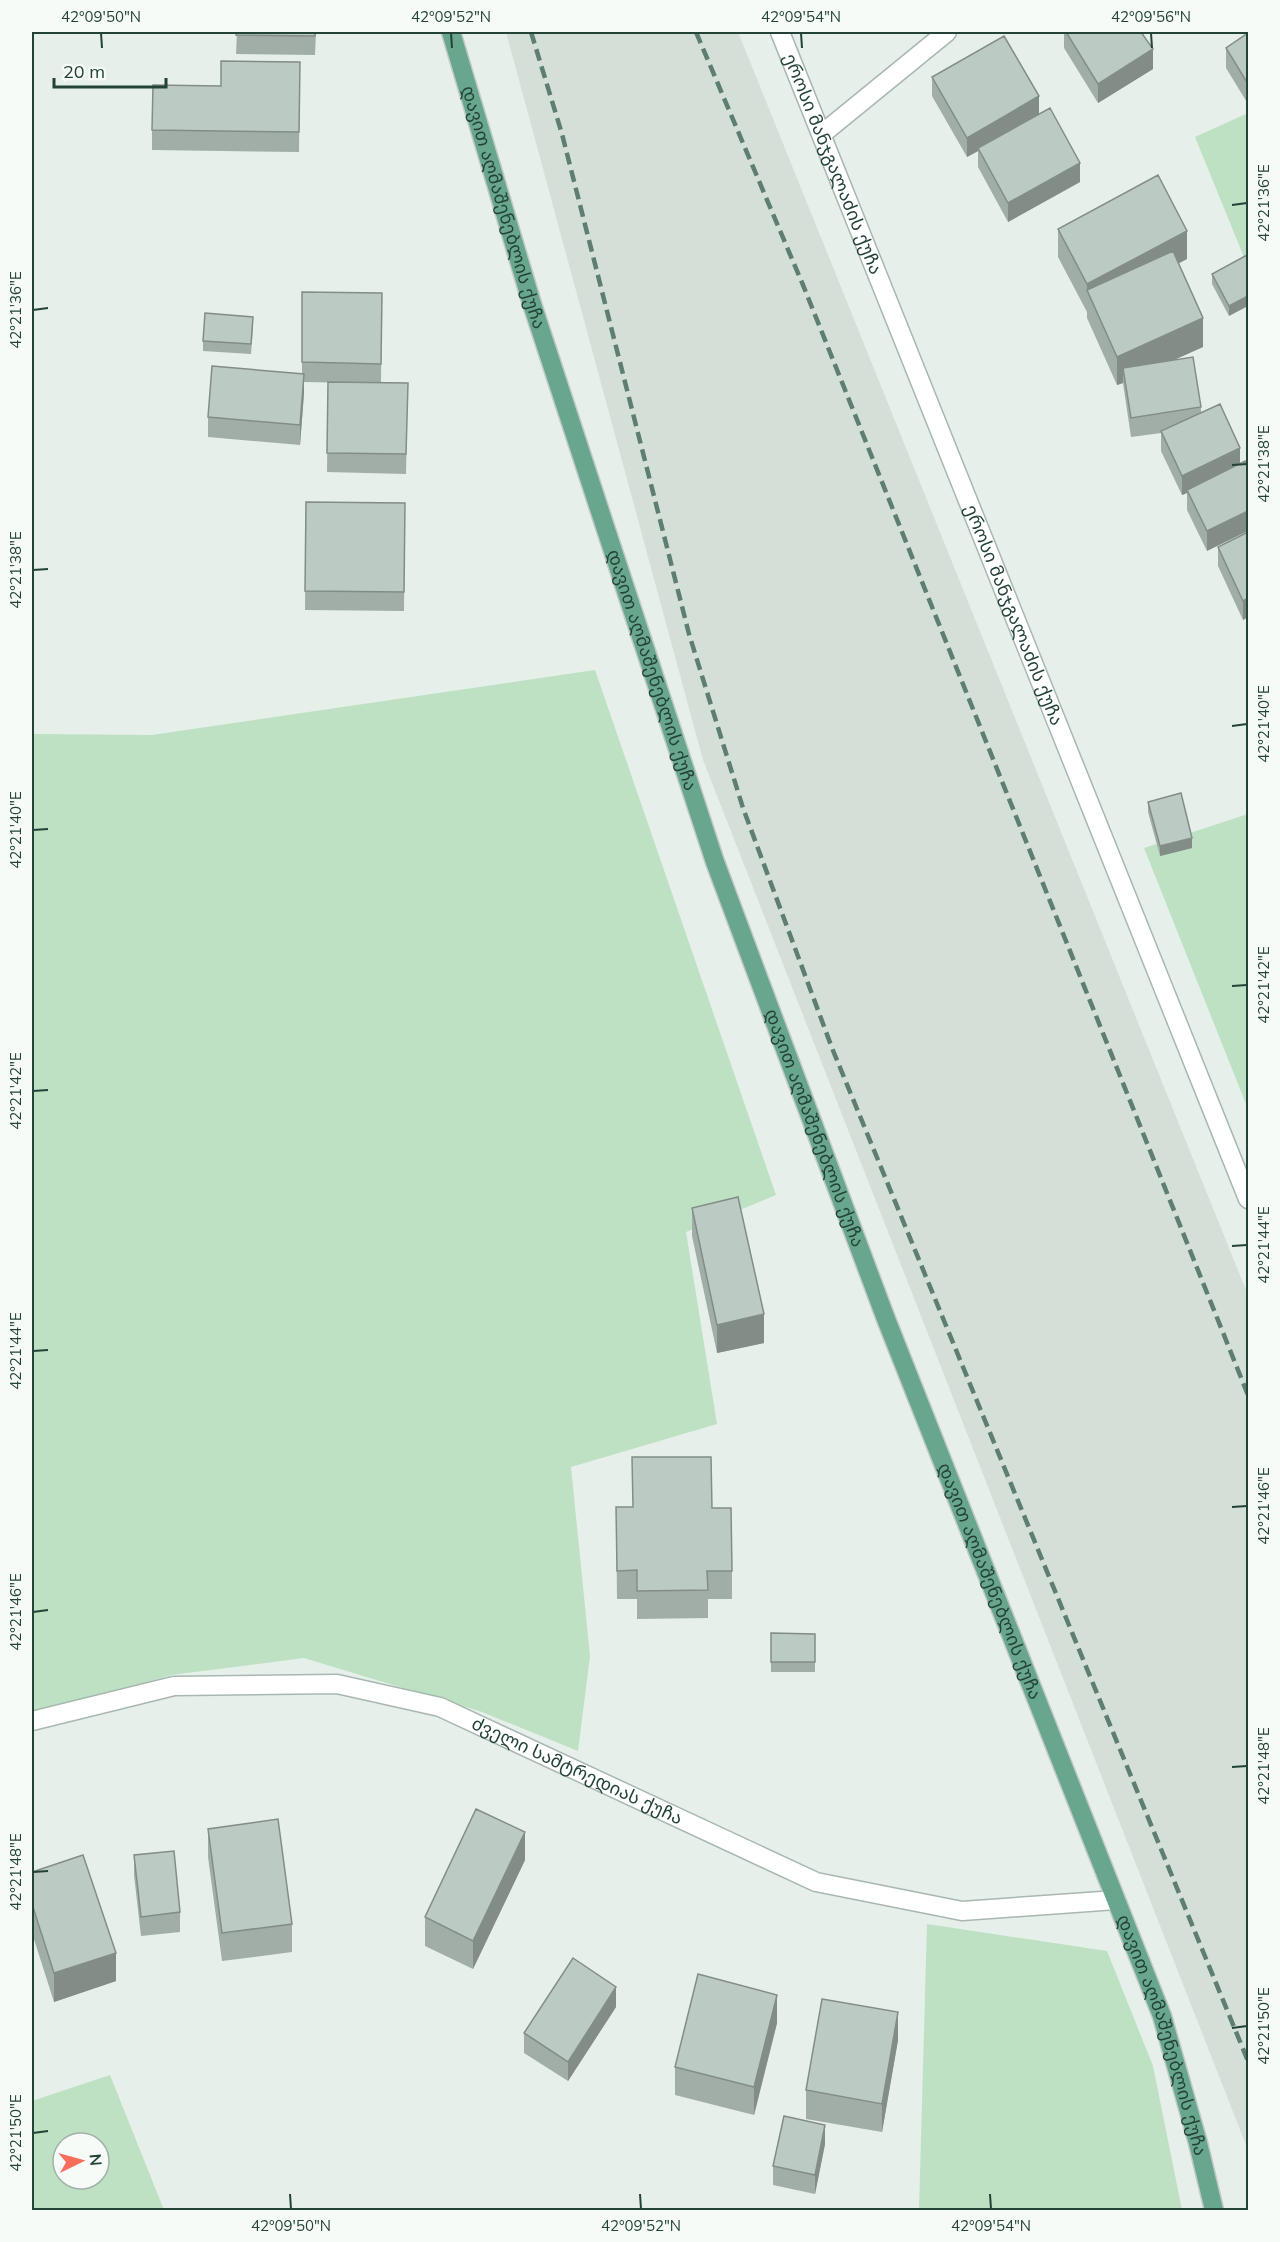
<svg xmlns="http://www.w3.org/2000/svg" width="1280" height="2242" font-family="Mulish,'Noto Sans Georgian',sans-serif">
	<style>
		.built { fill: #d4dfd8 }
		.green { fill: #bee1c3; fill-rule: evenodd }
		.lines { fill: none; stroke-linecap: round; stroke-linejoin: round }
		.minor-casing { stroke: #a8b8b0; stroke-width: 21 }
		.major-casing { stroke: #c1cac7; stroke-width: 21 }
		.minor { stroke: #fff; stroke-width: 18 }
		.major { stroke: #69a68e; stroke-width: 18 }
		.rail { stroke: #5e7e71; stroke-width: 4.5; stroke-dasharray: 12 6; stroke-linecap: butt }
		.wall { fill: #a1aea7 }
		.shaded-wall { fill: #838d88 }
		.building { fill: #bbcac2; stroke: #838d88; stroke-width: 1.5 }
		.ticks { fill: none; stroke: #234336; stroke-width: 2 }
		.labels { text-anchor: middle; stroke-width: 4.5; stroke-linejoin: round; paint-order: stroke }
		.street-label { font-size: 18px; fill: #234336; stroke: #f7fbf8 }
		.neatline { fill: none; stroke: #234336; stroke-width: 2 }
		.ticks-label { font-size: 15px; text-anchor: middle; fill: #234336 }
	</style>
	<rect width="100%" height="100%" fill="#e6efea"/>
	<path class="built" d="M506,32H738L1248,1295V2150L703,760Z"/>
	<path class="green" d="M1248,113V267L1195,137Z
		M595,670L776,1195L686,1232L717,1424L571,1467L590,1656L578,1751L482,1712L304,1658L171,1675L32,1717V734L152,735Z
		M1248,814V1109L1144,848Z
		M927,1924L1107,1951L1153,2066L1182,2210H919Z
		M110,2075L164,2210H32V2101ZM63,2143H99V2179H63Z"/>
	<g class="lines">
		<g class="minor-casing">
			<g id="minor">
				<path id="s1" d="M780,32L1248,1199"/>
				<path d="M822,134L947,32"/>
				<path id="s2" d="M32,1721L174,1686L337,1684L440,1707L816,1882L962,1911L1116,1900"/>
			</g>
		</g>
		<g class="major-casing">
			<g id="major">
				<path id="s3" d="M451,32L532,304L715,862L886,1319L1162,2016L1198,2143L1214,2210"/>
			</g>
		</g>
		<use href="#minor" class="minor"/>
		<use href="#major" class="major"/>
		<path class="rail" d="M531,32L562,134L689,634L743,808L832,1048L1248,2061
			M696,32L803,285L1248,1395"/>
	</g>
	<path class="wall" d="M237,32H316L315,55L236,54Z
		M1064,32H1141L1153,69L1098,103L1064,48Z
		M1248,33V104L1226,68V48Z
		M300,62L299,152L152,150V130L221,86Z
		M932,77L1039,114L1080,182L1008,222L978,167V151L967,157L932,96Z
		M1058,229L1187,259L1178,263L1203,347L1171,361L1201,407V413L1220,404L1207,551L1187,510V493L1182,495L1161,451V433L1131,437L1123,383L1117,385L1087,318V312L1058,257Z
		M1247,255L1229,316L1212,284V274Z
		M302,292L382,293L381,383H408L406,474L327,472L328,382L356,383L304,382V393L300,445L208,437V417L302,374Z
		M253,327L251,354L203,351V341Z
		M306,502L405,503L404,611L305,610Z
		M1248,532V617L1243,620L1218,566V547Z
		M1148,802L1192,848L1160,856L1148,812Z
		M692,1208L764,1343L717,1353L692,1236Z
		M616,1507L712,1508L732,1571V1599H708V1618L637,1619V1599H617Z
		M771,1633L815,1634V1672H771Z
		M208,1829L292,1924V1952L222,1961L208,1857Z
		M134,1855L180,1912V1932L141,1936L134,1875Z
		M525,1860L473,1969L425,1946V1917Z
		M32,1872L116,1981L54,2002L32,1933Z
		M616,2007L568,2081L524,2053V2033Z
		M777,2023L754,2115L675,2095V2067Z
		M898,2040L882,2132L806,2119V2090Z
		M825,2144L815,2194L773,2185V2166Z"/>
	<path class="shaded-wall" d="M1153,49V69L1098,103V84Z
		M1039,96V116L978,148V151L967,157V138Z
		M1080,163V182L1008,222V203Z
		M1187,231V259L1095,308L1087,290V284Z
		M1248,296V306L1229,316V306Z
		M1203,318V347L1125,382L1123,368V383L1117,385V357Z
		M304,374V393L300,445V425Z
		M1240,448V467L1187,490V493L1182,495V476Z
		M1248,511V531L1207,551V531Z
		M1248,598V617L1243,620V601Z
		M1192,838V848L1160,856V846Z
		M764,1314V1343L717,1353V1325Z
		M525,1832V1860L473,1969V1941Z
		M116,1953V1981L54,2002V1973Z
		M32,1973H33V2001H32Z
		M616,1987V2007L568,2081V2062Z
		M777,1995V2023L754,2115V2087Z
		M898,2012V2040L882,2132V2104Z
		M825,2125V2144L815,2194V2175Z"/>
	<path class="building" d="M237,32H315V36L236,35Z
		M1066,32H1141L1153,49L1098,84Z
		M1248,33V84L1226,48Z
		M1004,36L1039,96L967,138L932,77Z
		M221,61L300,62L299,132L152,130L153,85L221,86Z
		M1050,108L1080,163L1008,203L978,148Z
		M1158,175L1187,231L1087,284L1058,229Z
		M1173,251L1203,318L1117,357L1087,290Z
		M1247,255L1248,259V296L1229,306L1212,274Z
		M302,292L382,293L381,364L302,362Z
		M205,313L253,317L251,344L203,341Z
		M1193,357L1201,407L1131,418L1123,368Z
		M212,366L304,374L300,425L208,417Z
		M328,382L408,383L406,454L327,453Z
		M1220,404L1240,448L1182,476L1161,431Z
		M1245,461L1248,469V511L1207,531L1187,490Z
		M306,502L405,503L404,592L305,591Z
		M1248,532V598L1243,601L1218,547Z
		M1181,793L1192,838L1160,846L1148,802Z
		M738,1197L764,1314L717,1325L692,1208Z
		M632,1457H711L712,1508H731L732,1571H707L708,1590L637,1591V1570L617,1571L616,1507H633Z
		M771,1633L815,1634V1662H771Z
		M476,1809L525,1832L473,1941L425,1917Z
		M278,1819L292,1924L222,1933L208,1829Z
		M174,1851L180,1912L141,1917L134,1855Z
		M83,1855L116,1953L54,1973L32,1904V1872Z
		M573,1958L616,1987L568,2062L524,2033Z
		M698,1974L777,1995L754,2087L675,2067Z
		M822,1999L898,2012L882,2104L806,2090Z
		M784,2116L825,2125L815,2175L773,2166Z"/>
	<path class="ticks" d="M101,33L102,48M451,33L452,48M801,33L802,48M1151,33L1152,48M1232,205L1247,203M33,310L48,308M1232,465L1247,464M33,570L48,569M1232,726L1247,724M33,830L48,829M1232,986L1247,985M33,1091L48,1090M1232,1246L1247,1245M33,1351L48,1350M1232,1507L1247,1506M33,1612L48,1610M1232,1767L1247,1766M33,1872L48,1871M1232,2028L1247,2026M33,2133L48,2131M290,2194L291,2209M640,2194L641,2209M990,2194L991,2209"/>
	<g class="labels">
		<g class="street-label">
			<text dy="6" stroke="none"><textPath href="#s1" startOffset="142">ეროსი მანჯგალაძის ქუჩა</textPath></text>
			<text dy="6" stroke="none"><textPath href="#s3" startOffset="183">დავით აღმაშენებლის ქუჩა</textPath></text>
			<text dy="6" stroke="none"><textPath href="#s1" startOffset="628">ეროსი მანჯგალაძის ქუჩა</textPath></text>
			<text dy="6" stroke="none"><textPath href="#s3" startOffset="669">დავით აღმაშენებლის ქუჩა</textPath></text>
			<text dy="6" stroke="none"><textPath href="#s3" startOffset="1155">დავით აღმაშენებლის ქუჩა</textPath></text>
			<text dy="6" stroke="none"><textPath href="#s3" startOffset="1641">დავით აღმაშენებლის ქუჩა</textPath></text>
			<text dy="6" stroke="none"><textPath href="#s2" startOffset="566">ძველი სამტრედიას ქუჩა</textPath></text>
			<text dy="6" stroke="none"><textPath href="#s3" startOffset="2127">დავით აღმაშენებლის ქუჩა</textPath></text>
		</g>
	</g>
	<rect width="1280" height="2242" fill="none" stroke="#f7fbf8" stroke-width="66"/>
	<g transform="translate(81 2161) rotate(85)"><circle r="28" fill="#f7fbf8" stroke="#a2b1aa" stroke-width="1.5"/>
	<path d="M0-4.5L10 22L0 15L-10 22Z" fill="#f76e5c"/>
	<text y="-9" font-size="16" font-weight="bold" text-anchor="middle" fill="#234336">N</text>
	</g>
	<path d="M54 78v9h112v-9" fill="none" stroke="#234336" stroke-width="3"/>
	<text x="63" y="78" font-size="18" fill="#234336" stroke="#f7fbf8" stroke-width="4.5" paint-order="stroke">20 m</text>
	<rect x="33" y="33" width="1214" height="2176" class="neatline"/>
	<g class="ticks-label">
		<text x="101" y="22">42°09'50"N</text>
		<text x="451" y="22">42°09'52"N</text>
		<text x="801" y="22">42°09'54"N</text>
		<text x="1151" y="22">42°09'56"N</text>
		<text transform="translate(1264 203) rotate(-90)" y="5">42°21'36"E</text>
		<text transform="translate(16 310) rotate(-90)" y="5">42°21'36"E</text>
		<text transform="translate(1264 464) rotate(-90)" y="5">42°21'38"E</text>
		<text transform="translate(16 570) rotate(-90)" y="5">42°21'38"E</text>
		<text transform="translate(1264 724) rotate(-90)" y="5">42°21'40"E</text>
		<text transform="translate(16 830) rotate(-90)" y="5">42°21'40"E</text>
		<text transform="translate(1264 985) rotate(-90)" y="5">42°21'42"E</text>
		<text transform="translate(16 1091) rotate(-90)" y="5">42°21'42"E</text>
		<text transform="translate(1264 1245) rotate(-90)" y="5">42°21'44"E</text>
		<text transform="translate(16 1351) rotate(-90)" y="5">42°21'44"E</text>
		<text transform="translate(1264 1506) rotate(-90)" y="5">42°21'46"E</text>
		<text transform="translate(16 1612) rotate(-90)" y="5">42°21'46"E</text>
		<text transform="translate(1264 1766) rotate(-90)" y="5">42°21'48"E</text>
		<text transform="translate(16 1872) rotate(-90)" y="5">42°21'48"E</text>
		<text transform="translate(1264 2026) rotate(-90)" y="5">42°21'50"E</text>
		<text transform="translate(16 2133) rotate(-90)" y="5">42°21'50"E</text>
		<text x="291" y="2231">42°09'50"N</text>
		<text x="641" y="2231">42°09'52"N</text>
		<text x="991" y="2231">42°09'54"N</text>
	</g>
</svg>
